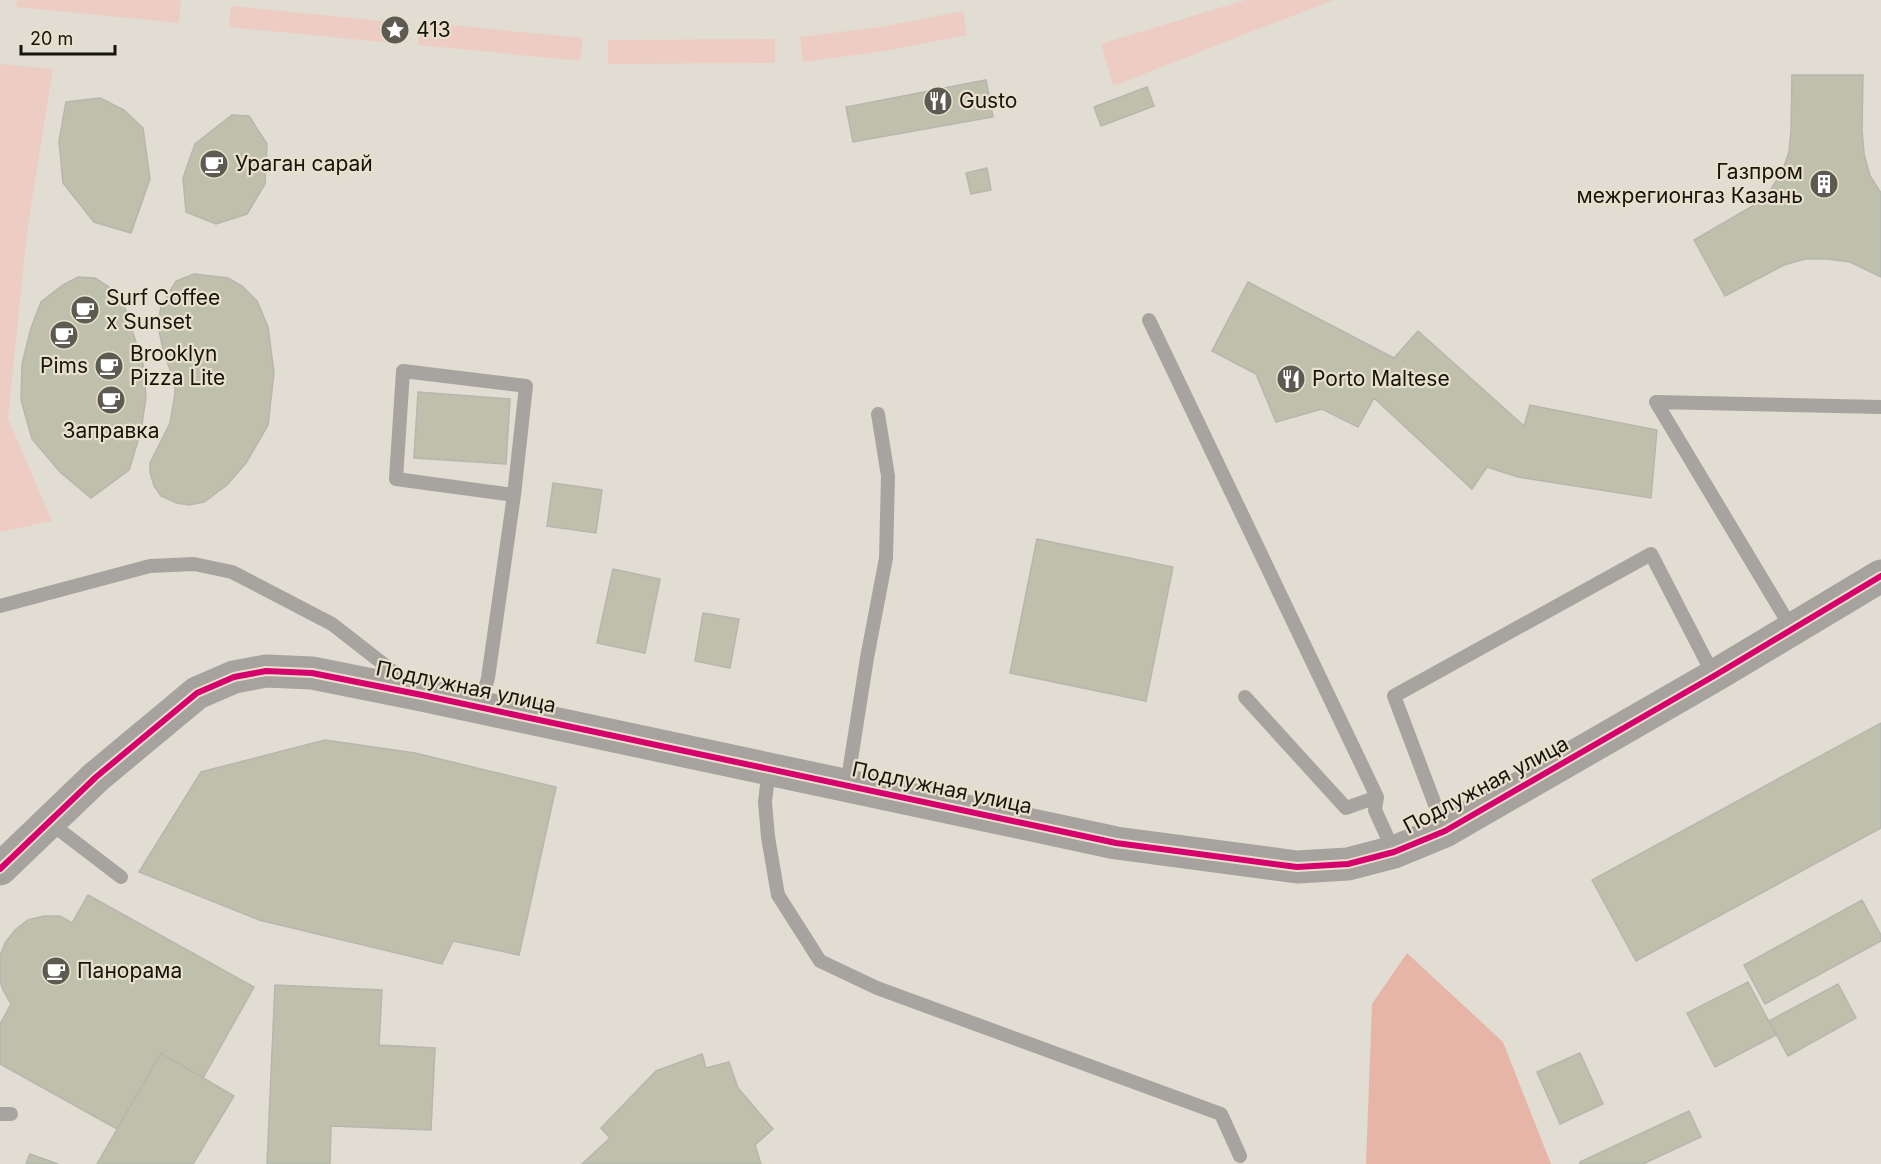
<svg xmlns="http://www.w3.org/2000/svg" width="1881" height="1164" font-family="Inter,sans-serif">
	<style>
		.green { fill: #edcdc3 }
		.forest { fill: #e7b5a7 }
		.building { fill: #bec0ac; stroke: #b7b6ae; stroke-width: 1.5 }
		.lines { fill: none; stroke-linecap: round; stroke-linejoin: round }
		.lane { stroke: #a7a49f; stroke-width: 14 }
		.secondary { stroke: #a6a29d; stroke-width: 33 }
		.cycleway-casing { stroke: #e7e0cc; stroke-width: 10 }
		.cycleway { stroke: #d6006c; stroke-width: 6 }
		.labels { text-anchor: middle; stroke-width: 4.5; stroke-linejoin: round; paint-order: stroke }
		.poi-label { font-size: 21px; fill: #16140d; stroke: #e7e0cc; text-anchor: start }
		.street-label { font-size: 21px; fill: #16140d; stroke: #e7e0cc }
	</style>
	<rect width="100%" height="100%" fill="#e1ddd2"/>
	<path class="green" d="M17,0H175L181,1L179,23L16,7Z
		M1245,0H1333L1113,86L1101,44Z
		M231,6L394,22L392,43L229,27Z
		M963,11L967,35L885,51L803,62L800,37L880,27Z
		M420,22L583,38L580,61L418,45Z
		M775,39V63L608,64V40Z
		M0,64L53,69L28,225L8,418L52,521L0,532Z"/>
	<path class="forest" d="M1407,953L1503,1042L1551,1164H1366L1372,1004Z"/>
	<path class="building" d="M1792,75H1863L1862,130L1864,154L1870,176L1881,193V277L1850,262L1828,259H1805L1784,265L1725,296L1694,240L1751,207L1769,192L1782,172L1789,152L1791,130Z
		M986,80L993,117L853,142L846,107Z
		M1147,87L1154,106L1101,126L1094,107Z
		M100,98L124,110L143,128L150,179L131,233L94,222L63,183L59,141L66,102Z
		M232,115L249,116L267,144L265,184L247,214L216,224L186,212L183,178L195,144Z
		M987,168L991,190L971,194L966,173Z
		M194,274L228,278L242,286L257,301L268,327L274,373L268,425L246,463L227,485L204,502L189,505L177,503L161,496L154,486L150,472V463L170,423L175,394V382L164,354L158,326L161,306L176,281Z
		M78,277L95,278L109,287L124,305L143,364L146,397L141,431L129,470L91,498L60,472L32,439L21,400L22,364L31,328L41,302L63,285Z
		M1248,282L1394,358L1418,331L1524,426L1530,405L1657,430L1651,498L1518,477L1487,467L1472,489L1374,398L1358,427L1322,409L1276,422L1256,374L1212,351Z
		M418,392L510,399L506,464L414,458Z
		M553,483L602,490L596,533L547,526Z
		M1037,539L1173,567L1146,701L1010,673Z
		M613,569L660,579L645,653L597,643Z
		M703,613L739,619L730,668L695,661Z
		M1881,723V828L1636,961L1592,880Z
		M325,740L415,753L556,787L519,955L453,941L442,964L259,920L139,872L201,772Z
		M88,895L254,987L203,1078L161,1053L117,1129L0,1064V1024L11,1004L3,990L0,981V956L5,943L15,930L28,920L44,916H60L72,923Z
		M1862,900L1881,935V941L1765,1004L1744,965Z
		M1748,982L1776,1035L1715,1067L1687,1013Z
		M1838,984L1856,1018L1788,1056L1769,1021Z
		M275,985L382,990L379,1045L435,1048L431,1130L331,1126L330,1164H267Z
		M161,1053L234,1096L193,1164H97Z
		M1580,1053L1603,1104L1560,1124L1537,1072Z
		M702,1054L706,1068L729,1062L738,1088L773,1129L755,1145L761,1164H582L610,1138L601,1128L656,1071Z
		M1689,1111L1701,1137L1643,1164H1580V1162Z
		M30,1154L58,1164H26Z"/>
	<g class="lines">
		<path class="lane" d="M1149,320L1377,797L1375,810L1394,852
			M0,606L150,566L194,564L232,572L332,624L409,684
			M1792,629L1656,402L1881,407
			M1245,697L1346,808L1377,797
			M480,707L488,678L514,495L526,386L403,371L396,479L514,495
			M769,768L765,802L768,837L778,895L820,961L877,988L1221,1114L1240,1156
			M847,785L867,658L886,558L888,476L878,414
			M49,822L121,877
			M1445,831L1394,696L1651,554L1714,676
			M0,1114H11"/>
		<path class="secondary" d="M0,869L96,777L197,693L234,677L266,671L312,673L422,695L1116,843L1297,867L1348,864L1394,852L1445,831L1714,676L1881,576"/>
		<g class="cycleway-casing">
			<path id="cycleway" d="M0,869L96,777L197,693L234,677L266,671L312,673L422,695L1116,843L1297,867L1348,864L1394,852L1445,831L1714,676L1881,576"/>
		</g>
		<use href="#cycleway" class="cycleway"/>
	</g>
	<defs>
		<g id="sight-disc" transform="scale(1.5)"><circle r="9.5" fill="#5d5a52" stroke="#e7e0cc"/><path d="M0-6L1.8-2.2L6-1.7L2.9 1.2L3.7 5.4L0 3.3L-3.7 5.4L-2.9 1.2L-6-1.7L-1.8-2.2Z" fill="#fff"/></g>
		<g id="restaurant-disc" transform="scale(1.5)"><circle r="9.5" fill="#5d5a52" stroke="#e7e0cc"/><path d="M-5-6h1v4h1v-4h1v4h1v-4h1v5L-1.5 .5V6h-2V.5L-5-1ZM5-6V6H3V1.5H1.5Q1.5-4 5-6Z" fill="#fff"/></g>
		<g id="cafe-disc" transform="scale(1.5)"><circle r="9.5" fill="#5d5a52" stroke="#e7e0cc"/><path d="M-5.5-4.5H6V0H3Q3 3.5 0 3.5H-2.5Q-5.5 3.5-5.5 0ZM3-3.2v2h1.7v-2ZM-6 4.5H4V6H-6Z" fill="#fff"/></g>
		<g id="building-disc" transform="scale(1.5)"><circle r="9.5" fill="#5d5a52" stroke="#e7e0cc"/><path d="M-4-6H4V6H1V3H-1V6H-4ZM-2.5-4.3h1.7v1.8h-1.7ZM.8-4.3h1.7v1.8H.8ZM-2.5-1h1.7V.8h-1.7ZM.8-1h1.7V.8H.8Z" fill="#fff"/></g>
	</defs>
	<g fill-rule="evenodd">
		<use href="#sight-disc" x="395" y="30"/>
		<use href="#restaurant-disc" x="938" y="101"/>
		<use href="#cafe-disc" x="214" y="164"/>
		<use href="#building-disc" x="1824" y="184"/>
		<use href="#cafe-disc" x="85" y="310"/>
		<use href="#cafe-disc" x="64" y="335"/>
		<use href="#cafe-disc" x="109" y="366"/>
		<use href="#restaurant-disc" x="1291" y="379"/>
		<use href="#cafe-disc" x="111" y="400"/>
		<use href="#cafe-disc" x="56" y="971"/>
	</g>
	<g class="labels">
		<g class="poi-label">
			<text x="416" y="37">413</text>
			<text x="959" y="108">Gusto</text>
			<text x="235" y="171">Ураган сарай</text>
			<text x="1803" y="179" text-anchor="end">Газпром<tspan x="1803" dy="24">межрегионгаз Казань</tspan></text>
			<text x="106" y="305">Surf Coffee<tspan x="106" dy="24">x Sunset</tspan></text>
			<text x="130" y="361">Brooklyn<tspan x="130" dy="24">Pizza Lite</tspan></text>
			<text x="64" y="373" text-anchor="middle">Pims</text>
			<text x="1312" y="386">Porto Maltese</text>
			<text x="111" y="438" text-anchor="middle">Заправка</text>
			<text x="77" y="978">Панорама</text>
		</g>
		<g class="street-label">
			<text transform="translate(466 687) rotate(12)" y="7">Подлужная улица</text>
			<text transform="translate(1486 785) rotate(-28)" y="7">Подлужная улица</text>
			<text transform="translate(942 788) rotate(12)" y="7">Подлужная улица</text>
		</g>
	</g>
	<path d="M21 45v9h94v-9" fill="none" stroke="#16140d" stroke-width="3"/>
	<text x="30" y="45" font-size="18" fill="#16140d" stroke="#e7e0cc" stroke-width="4.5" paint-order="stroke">20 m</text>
</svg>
